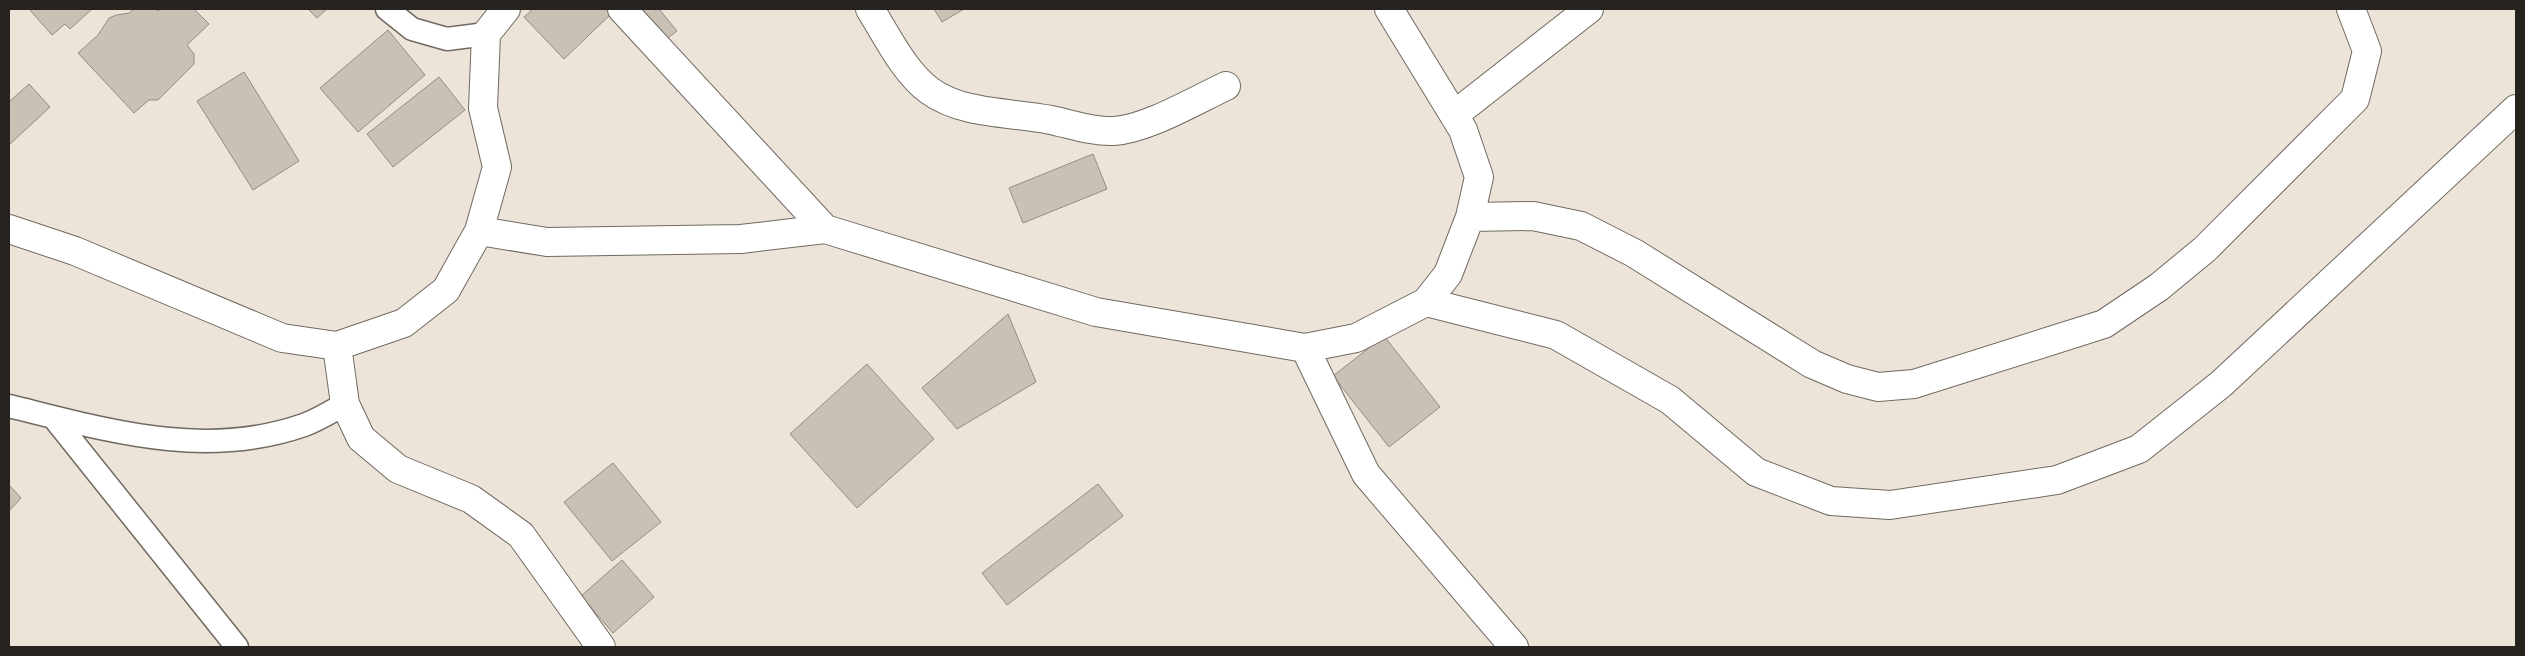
<svg xmlns="http://www.w3.org/2000/svg" width="2525" height="656" font-family="'DM Sans',sans-serif">
	<style>
		.building { fill: #cac1b6; stroke: #948c82 }
		.lines { fill: none; stroke-linecap: round; stroke-linejoin: round }
		.lane-casing { stroke: #71695f; stroke-width: 25 }
		.street-casing { stroke: #71695f; stroke-width: 30 }
		.lane { stroke: #fff; stroke-width: 22 }
		.street { stroke: #fff; stroke-width: 28 }
	</style>
	<rect width="100%" height="100%" fill="#ece4d8"/>
	<path class="building" d="M29,9H92L70,29L65,24L52,35Z
		M134,9H156L158,11L160,9H194L209,24L187,45L194,54V64L158,100H149L134,113L78,53L98,35L109,18L116,15L129,13Z
		M308,9H327L317,18Z
		M533,9H606L611,14L564,59L524,17Z
		M633,9H659L677,31L661,43Z
		M934,9H964L942,22Z
		M388,30L425,75L358,132L320,88Z
		M244,72L299,161L253,190L197,101Z
		M439,77L465,110L393,167L367,134Z
		M29,84L50,107L9,145V102Z
		M1093,154L1107,189L1023,223L1009,188Z
		M1008,314L1036,382L957,429L922,388Z
		M1384,336L1440,407L1389,447L1333,376Z
		M867,364L934,439L857,508L790,434Z
		M613,463L661,522L612,561L564,502Z
		M1098,484L1123,516L1007,605L982,573Z
		M9,485L21,498L9,511Z
		M622,560L654,597L613,633L581,596Z"/>
	<g class="lines">
		<g class="lane-casing">
			<path id="lane" d="M387,9L412,29L447,39L486,34
				M9,406C107,430 204,460 304,425C318,420 332,411 345,404
				M53,417L237,647"/>
		</g>
		<g class="street-casing">
			<path id="street" d="M622,9L825,229
				M870,9C887,36 904,72 930,91C963,115 1012,112 1051,120C1070,124 1093,132 1114,131C1147,129 1196,100 1226,86
				M1454,115L1589,9
				M1470,217L1533,216L1581,226L1634,253L1812,364L1847,379L1878,387L1914,384L2104,324L2159,287L2205,249L2355,99L2367,51L2351,9
				M9,229L75,251L282,338L337,346L404,323L446,290L479,231L497,167L483,108L486,34L506,9
				M479,231L547,242L741,239L825,229L1096,312L1305,348L1356,338L1426,302L1448,274L1470,217L1479,177L1463,130L1389,9
				M1426,302L1556,335L1670,400L1756,472L1831,501L1890,505L2057,480L2139,449L2221,384L2516,109
				M337,346L345,404L361,438L398,469L471,499L521,535L601,647
				M1305,348L1366,474L1514,647"/>
		</g>
		<use href="#lane" class="lane"/>
		<use href="#street" class="street"/>
	</g>
	<rect width="2525" height="656" fill="none" stroke="#26231e" stroke-width="20"/>
</svg>
